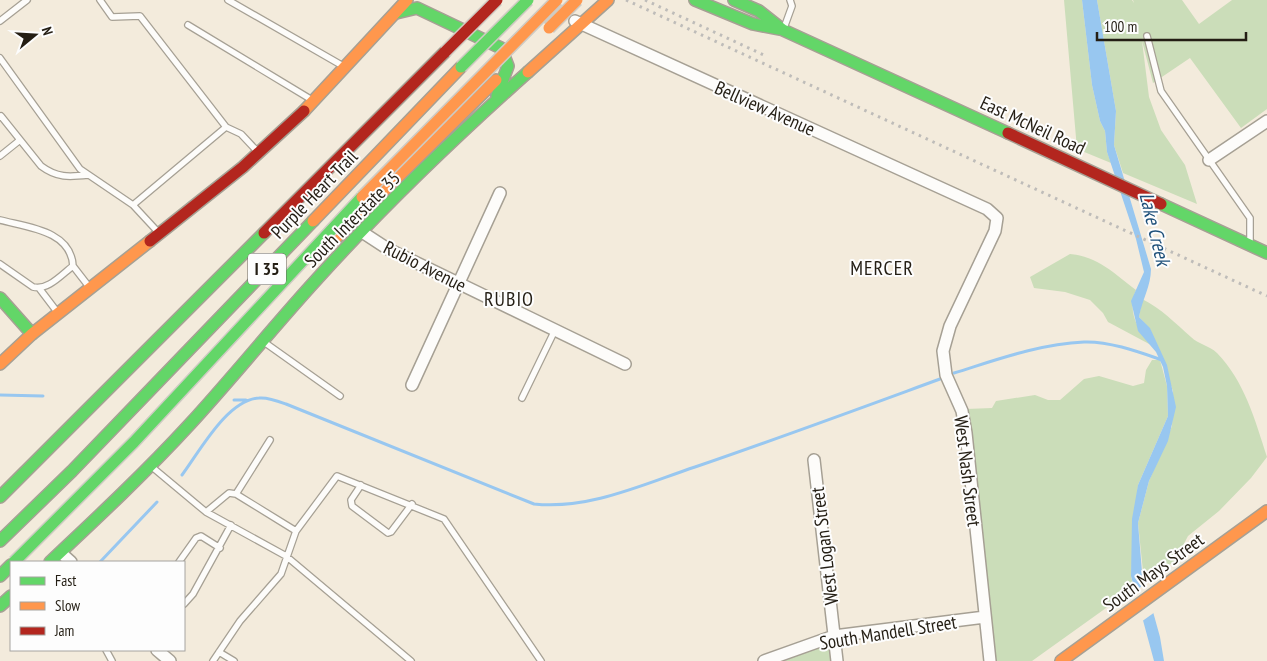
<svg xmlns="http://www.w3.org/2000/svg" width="1267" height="661" font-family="'PT Sans Narrow',sans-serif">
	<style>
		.green { fill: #cbddb9 }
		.water { fill: #98c7f0 }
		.pier { fill: #f3ebdc }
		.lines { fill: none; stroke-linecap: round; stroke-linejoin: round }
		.stream { stroke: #98c7f0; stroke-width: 3 }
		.lane-casing { stroke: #a6a094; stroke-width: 8 }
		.street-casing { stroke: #a6a094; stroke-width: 14 }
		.fast-casing { stroke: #a6a094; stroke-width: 14 }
		.slow-casing { stroke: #a6a094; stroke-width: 14 }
		.jam-casing { stroke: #a6a094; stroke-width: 14 }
		.lane { stroke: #fdfcfa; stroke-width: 5.5 }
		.street { stroke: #fdfcfa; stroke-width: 11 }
		.fast { stroke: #63d668; stroke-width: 11 }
		.slow { stroke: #ff974d; stroke-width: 11 }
		.jam { stroke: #b3261e; stroke-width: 11 }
		.rail { stroke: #bebcb9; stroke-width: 3; stroke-dasharray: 2.5 5; stroke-linecap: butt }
		.fast-bridge-casing { stroke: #cfcbc3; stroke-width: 14; stroke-linecap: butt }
		.slow-bridge-casing { stroke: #cfcbc3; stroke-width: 14; stroke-linecap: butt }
		.jam-bridge-casing { stroke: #cfcbc3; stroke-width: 14; stroke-linecap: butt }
		.fast-bridge { stroke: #63d668; stroke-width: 11 }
		.slow-bridge { stroke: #ff974d; stroke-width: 11 }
		.jam-bridge { stroke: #b3261e; stroke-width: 11 }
		.labels { text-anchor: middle; stroke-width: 4; stroke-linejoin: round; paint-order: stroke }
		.shield { fill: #fdfdfd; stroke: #65615a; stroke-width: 1 }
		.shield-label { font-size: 18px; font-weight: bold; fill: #241e14 }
		.street-label { font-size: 19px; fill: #241e14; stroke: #fdfdfd }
		.water-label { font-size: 20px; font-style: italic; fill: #1d4f79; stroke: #fdfdfd }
		.neighbourhood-label { font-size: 20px; letter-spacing: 1px; fill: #241e14; stroke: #fdfdfd }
	</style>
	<rect width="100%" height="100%" fill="#f3ebdc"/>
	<path class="green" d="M1064,0H1082L1092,85L1100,121L1105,131L1107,152L1111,163L1077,149Z
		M1097,0H1132L1134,3L1133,0H1182L1199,24L1232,0H1267V109L1241,128L1190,58L1153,83L1142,41L1149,97L1161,130L1185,165L1197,204L1123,173L1114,145L1116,111Z
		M1070,254C1097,256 1115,274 1136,290C1127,311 1137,329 1151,345L1108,322L1103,313L1090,300L1065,292L1034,288L1030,277Z
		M1142,299C1161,308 1176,324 1191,337C1198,344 1210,346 1217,353C1245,382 1255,420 1267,457L1251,478L1219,511L1188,536L1175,561L1144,581L1138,523L1149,481L1172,426L1173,391L1150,329L1139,317Z
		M1152,360H1160L1167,386L1168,416L1138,485L1131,576L1134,588L1032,661H995L966,409L992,408L996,401L1035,395L1048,400H1060L1084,379L1099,376L1133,386L1144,383L1146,370Z
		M829,644L831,661H784Z"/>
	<path class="water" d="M1082,0H1097L1116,111L1114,145L1151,269C1151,286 1142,300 1139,317L1150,328L1167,365L1176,407L1168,441L1149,481L1138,523L1142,572L1160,637L1164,661H1154L1131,576L1132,519L1138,485L1168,416L1167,386L1163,367L1156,352L1138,331L1131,301L1144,272L1136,239L1107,152L1105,131L1100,121L1092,85Z"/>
	<path class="pier" d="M1147,582L1155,612L1141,622L1133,593Z"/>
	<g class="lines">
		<path class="stream" d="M954,373C996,360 1039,344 1084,342C1109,341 1139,352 1162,360
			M0,395L43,396
			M234,400H246
			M182,475C200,451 227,400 259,398C268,397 278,401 286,404L534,504C589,510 644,484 695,467C777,439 858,409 940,379
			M100,562L157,502"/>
		<g class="lane-casing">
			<path id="lane" d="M100,0L112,17L140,16L226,127L241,134L257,151
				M228,0L343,66
				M0,21L27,0
				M188,25L312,100
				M784,28L792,6L790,0
				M1147,36L1161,91L1250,218V242
				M0,58L80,169L133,205L158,232
				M0,117L1,116L41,166C57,178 69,177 88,175
				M0,156L20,140
				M133,205L226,127
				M0,220C26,227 71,230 73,266C62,274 48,291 33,287L0,264
				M73,266L90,288
				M39,288L58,313
				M264,342L340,396
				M522,398L555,330
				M152,467L206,512L286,556L411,661
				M361,485L351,500L352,506L388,533L391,532L412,504
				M236,494L270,440
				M206,512L229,493L236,494L296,531
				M179,562L196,538L201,536L220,548
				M184,604L193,594L231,525
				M106,650L112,661
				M219,652L234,661
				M213,661L240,621L281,574L296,531L337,476L444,519L541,661"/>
		</g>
		<g class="street-casing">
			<path id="street" d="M575,21L987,209L997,218L995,231L950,326L943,351L946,375L962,411L966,433L990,661
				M1209,160L1267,121
				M362,232L388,249L625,364
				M412,385L500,193
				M814,460L837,661
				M61,553L71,562
				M157,650L170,661
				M764,661L834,636L985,617"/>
		</g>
		<g class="fast-casing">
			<path id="fast" d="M695,0L753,24L779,29
				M734,0L759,11L783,30L1008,133
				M396,13L417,8L501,48L508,66L497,96
				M1161,204L1267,253
				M0,298L32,334
				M0,497L264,233
				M0,541L72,471L313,221
				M50,562C98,517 146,472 190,424C234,376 274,326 317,279C383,206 455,137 528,72
				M0,576L11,565
				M0,606L11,596"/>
		</g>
		<g class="slow-casing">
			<path id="slow" d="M528,72L608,0
				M304,111L407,0
				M313,221L461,67
				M334,240L496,80
				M0,364L32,334L150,241
				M1061,661L1267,511"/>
		</g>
		<g class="jam-casing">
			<path id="jam" d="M1008,133L1161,204
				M264,233L445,52
				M150,241L243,167L304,111"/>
		</g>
		<use href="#lane" class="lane"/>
		<use href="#street" class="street"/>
		<use href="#fast" class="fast"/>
		<use href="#slow" class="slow"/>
		<use href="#jam" class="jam"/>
		<path class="rail" d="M626,0L1267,296
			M645,0L766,56"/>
		<g class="fast-bridge-casing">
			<path id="fast-bridge" d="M461,67L528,0
				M14,562L134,442L362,197"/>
		</g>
		<g class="slow-bridge-casing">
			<path id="slow-bridge" d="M549,28L577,0
				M362,197L557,0"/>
		</g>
		<g class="jam-bridge-casing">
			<path id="jam-bridge" d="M445,52L497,0"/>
		</g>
		<use href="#fast-bridge" class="fast-bridge"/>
		<use href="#slow-bridge" class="slow-bridge"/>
		<use href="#jam-bridge" class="jam-bridge"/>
	</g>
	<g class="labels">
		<rect class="shield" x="248" y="253.5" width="38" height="31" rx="4"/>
		<g class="shield-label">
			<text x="267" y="275">I 35</text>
		</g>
		<g class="street-label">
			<text transform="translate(765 108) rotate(24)" y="7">Bellview Avenue</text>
			<text transform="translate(1033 125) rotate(25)" y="7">East McNeil Road</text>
			<text transform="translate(314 194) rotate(-46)" y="7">Purple Heart Trail</text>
			<text transform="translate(352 219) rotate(-45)" y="7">South Interstate 35</text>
			<text transform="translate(425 266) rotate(27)" y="7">Rubio Avenue</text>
			<text transform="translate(968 471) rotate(83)" y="7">West Nash Street</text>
			<text transform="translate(824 546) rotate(-97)" y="7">West Logan Street</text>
			<text transform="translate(1153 572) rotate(-36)" y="7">South Mays Street</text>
			<text transform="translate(888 632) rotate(-9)" y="7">South Mandell Street</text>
		</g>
		<g class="water-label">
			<text transform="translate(1155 229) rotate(76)" y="7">Lake Creek</text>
		</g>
		<g class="neighbourhood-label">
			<text x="882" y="275">MERCER</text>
			<text x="509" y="306">RUBIO</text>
		</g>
	</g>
	<rect x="10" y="561" width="175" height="90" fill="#fdfdfd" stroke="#a6a4a0"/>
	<rect x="20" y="577" width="25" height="8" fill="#63d668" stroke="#a6a4a0"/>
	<text x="55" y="586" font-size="15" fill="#241e14">Fast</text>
	<rect x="20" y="602" width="25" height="8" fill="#ff974d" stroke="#a6a4a0"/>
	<text x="55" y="611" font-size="15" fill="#241e14">Slow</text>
	<rect x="20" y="627" width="25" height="8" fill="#b3261e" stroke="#a6a4a0"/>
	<text x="55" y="636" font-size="15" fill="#241e14">Jam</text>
	<g transform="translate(35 35) rotate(72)" stroke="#fdfdfd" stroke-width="4" paint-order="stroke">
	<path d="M0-4L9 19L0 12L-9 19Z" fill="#241e14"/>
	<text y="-8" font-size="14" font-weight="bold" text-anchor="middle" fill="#241e14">N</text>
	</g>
	<path d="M1097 32v8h149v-8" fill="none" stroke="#241e14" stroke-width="2.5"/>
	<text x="1104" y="32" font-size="15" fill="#241e14" stroke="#fdfdfd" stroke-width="4" paint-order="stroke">100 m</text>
</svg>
